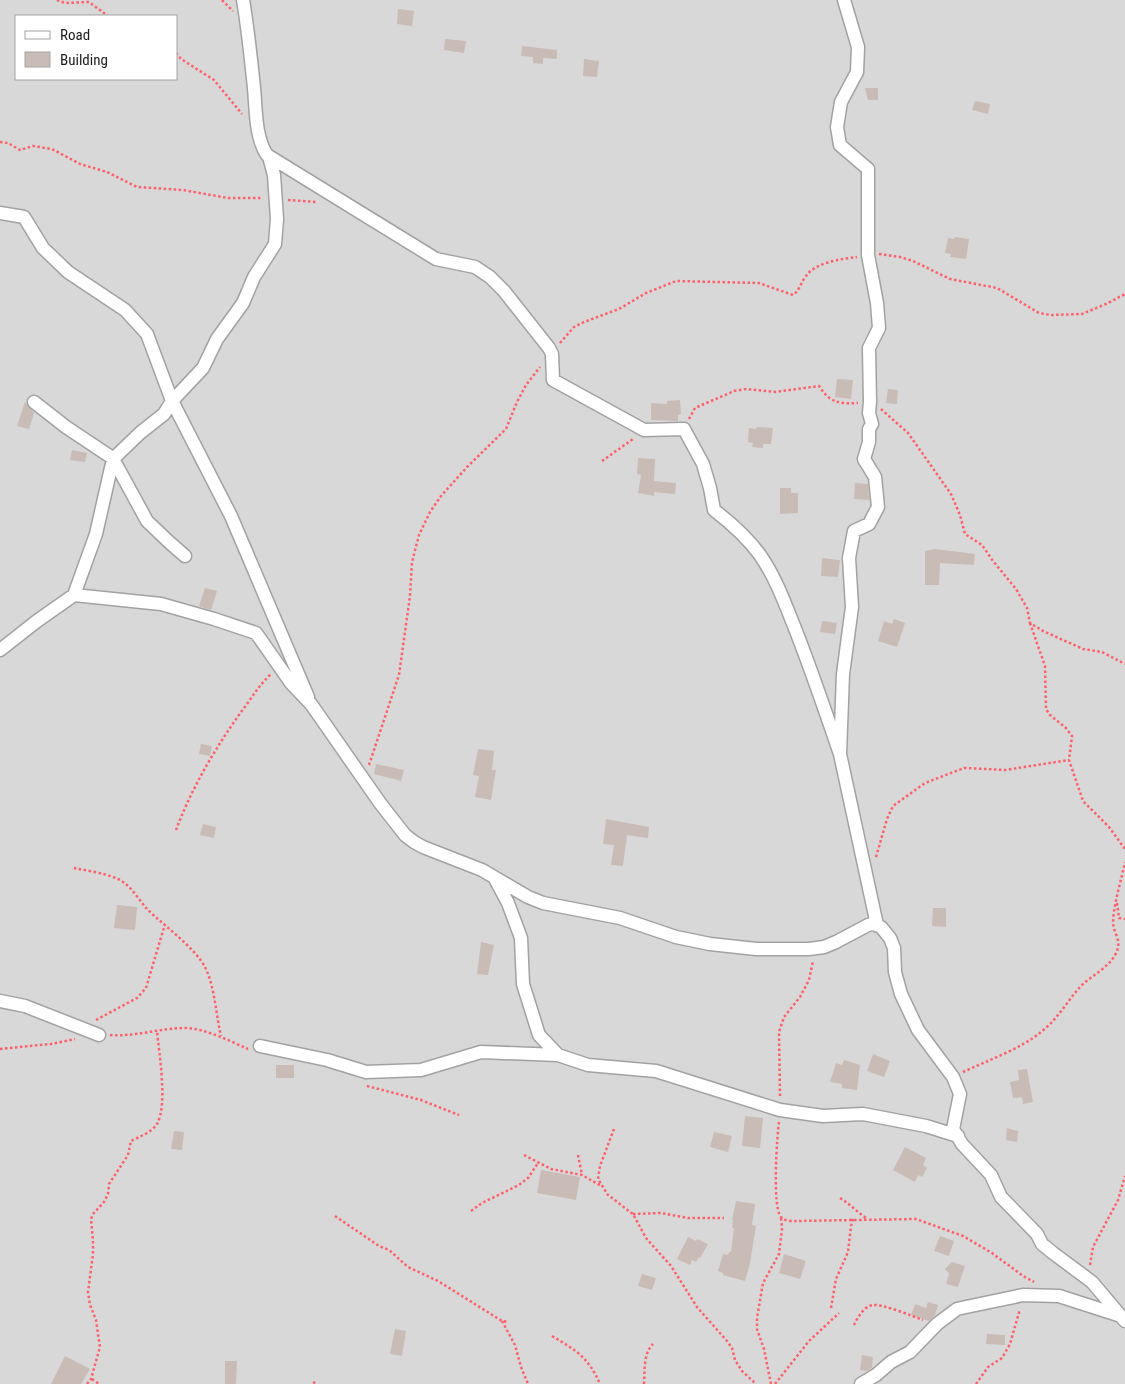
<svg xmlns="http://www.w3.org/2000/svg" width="1125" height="1384" font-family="'Roboto Condensed',sans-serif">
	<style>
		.residential { fill: #d9d8d8; fill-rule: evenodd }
		.building { fill: #c9bbb6 }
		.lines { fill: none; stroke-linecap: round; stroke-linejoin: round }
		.street-casing { stroke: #a2a2a2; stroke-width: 15 }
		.path { stroke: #ff5f69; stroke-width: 2.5; stroke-dasharray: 2.5 2.5; stroke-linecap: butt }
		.street { stroke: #fff; stroke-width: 12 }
	</style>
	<rect width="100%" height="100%" fill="#eee6df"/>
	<path class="residential" d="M0,0H1125V1384H0ZM16,16H176V79H16Z"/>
	<path class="building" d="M398,9L414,11L412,26L397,24Z
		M445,39L466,41L464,53L444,50Z
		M522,46L557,50V59L543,58V64L533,63V57L521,56Z
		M584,59L599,61L597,77L583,76Z
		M865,88H878V100H868Z
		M975,101L990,104L988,114L972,110Z
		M955,237L969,239L966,259L950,257L951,254L945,253L948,238L954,239Z
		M837,379L853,380L851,399L835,397Z
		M888,389L898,390L897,404L886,403Z
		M680,400L681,414L678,415V421L651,420V403L667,404V401Z
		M25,402L34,413L29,429L17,426Z
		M757,427L773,428L771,444H763V448L752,447L753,443L748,442L749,428L756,429Z
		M72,450L87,453L85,462L70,460Z
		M638,458L655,459L654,481L676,483L675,494L654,492V496L638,493L641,475L637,474Z
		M855,483L868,484L869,500L854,499Z
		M780,488H791V493H798V513L780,514Z
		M935,549L975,554L974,565L940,563L939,585H925V551Z
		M822,558L840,560L838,577L821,576Z
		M205,588L217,591L211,610L199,606Z
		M894,619L905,623L897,647L878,641L884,621L892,624Z
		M822,621L837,623L835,634L820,632Z
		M201,744L212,746L210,756L199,754Z
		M478,749L494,751L492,770H496L491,800L475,797L479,776L473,775Z
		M376,764L404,770L401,781L374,774Z
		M606,819L649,827L648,838L627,835L623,866L611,865L614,845L603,844Z
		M203,824L216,827L214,838L200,835Z
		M117,905L137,907L135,930L114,928Z
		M933,908H946V927L932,926Z
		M481,942L494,945L488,975L477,974Z
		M873,1054L890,1061L884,1077L867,1071Z
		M844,1060L860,1065L857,1090L842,1088V1084L830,1082L836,1063L842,1065Z
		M276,1065H294V1078H276Z
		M1027,1069L1033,1102L1023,1104L1022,1097L1013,1098L1010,1082L1019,1080L1018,1070Z
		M745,1116L763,1118L760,1148L742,1146Z
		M1007,1128L1018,1131L1017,1142L1006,1140Z
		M174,1131L184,1132L182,1150L171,1149Z
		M714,1132L732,1136L728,1152L710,1147Z
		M905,1147L926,1158L923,1165L927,1168L922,1177L918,1175L915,1182L893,1170Z
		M541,1170L580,1177L576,1200L537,1193Z
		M736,1201L755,1204L752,1225L756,1226L750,1263L745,1281L723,1275V1273L718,1271L723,1254L728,1255L729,1252H731L734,1228H732L733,1220H732Z
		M940,1236L954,1241L949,1256L934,1251Z
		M688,1237L696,1241L697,1239L708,1244L700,1258L699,1257L696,1262L692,1260L690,1265L677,1259Z
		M784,1254L806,1261L800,1279L779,1273Z
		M952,1262L965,1266L958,1287L946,1284L949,1274L945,1269Z
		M642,1274L656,1278L652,1290L638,1286Z
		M928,1302L938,1305L935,1315L929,1321L911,1315L915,1304L926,1308Z
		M395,1329L406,1331L402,1356L390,1354Z
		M987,1334L1005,1335V1345L986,1344Z
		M862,1355L873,1357L872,1368L867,1371L860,1370Z
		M65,1356L90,1369L81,1384H51Z
		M225,1361H237L236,1384H225Z"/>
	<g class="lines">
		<g class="street-casing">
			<path id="street" d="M243,0C248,29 251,59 254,88C256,109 255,137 267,155L436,259L475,267L490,277L504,291L549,348L552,354L553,380L644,430L684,429L703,464L710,488L714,510C731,523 747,537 760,555C776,578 786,606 796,631C812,672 826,713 840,754
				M844,0L858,47L857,72L841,102L837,127L840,145L868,169V255L877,303L879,328L869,348L870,402L869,413L872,424L869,429V442L864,459L875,477L878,507L869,524L854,531L849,558L852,607L843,674L840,754L877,925
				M0,213L24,217L43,248L68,272L125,310L147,334L172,401L231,516L308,697
				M34,402L66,427L111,457L117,466L147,521L169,542L185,556
				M74,595L96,534L113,459L140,433L164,414L172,401L203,368L217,339L243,303L254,277L275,244L277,219L274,175L269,157
				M0,650L37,621L74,595L161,604L214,619L256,633L291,683L311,704L380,803L405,835L414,842L423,847L482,870L528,897L543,903L620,918L676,937L710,944L756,949H809L824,947L836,942L868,925L873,924L881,927L890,938L894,948L895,972L901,994L918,1030L953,1077L960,1094L953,1129L962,1144L991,1175L1001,1197L1037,1234L1042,1244L1053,1253L1092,1282L1125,1321
				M494,877L508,903L521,938L523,984L539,1035L558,1055L588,1065L656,1071L780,1110L823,1116L863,1114L926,1126L958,1136
				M0,1001L25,1006L99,1035
				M260,1046L327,1060L366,1072L421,1070L481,1052L558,1055
				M861,1384L876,1375L891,1362L910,1352L937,1324L957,1309L966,1307L1023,1295L1059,1296L1118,1315"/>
		</g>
		<path class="path" d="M57,0L65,3L89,2L108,16
			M222,0L233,11
			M176,53L181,59L214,80L242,114
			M0,142L8,143L20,150L33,146L52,149L80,164L107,172L137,187L183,190L228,198H263
			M288,200L317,202
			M879,254L900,257L913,261L950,279L997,288L1039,313L1051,315L1082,314L1106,304L1125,294
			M560,343L574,327L584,322L619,309L646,293L676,281L759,283L793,295C800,290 801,282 806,276C816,262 841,259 857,257
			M881,409L908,433L951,494L960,515L965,534L982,545L993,561L1016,589L1027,608L1030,623L1043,631L1083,649L1102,652L1125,664
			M689,419L695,408L734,391L746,389L775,392L819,386C830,403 839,404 858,403
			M602,461L633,439
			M1030,623L1045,666L1046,709L1050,715L1066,728L1072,736L1069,760L1083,801L1109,827L1125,849
			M369,765L399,675L410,596L412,562L419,535L430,512L441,496L468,466L506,429L517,402L526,385L540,367
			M176,830C192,787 217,745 244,708C253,696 260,684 271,674
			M876,857L887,819L893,806L925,783L964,768L1005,770L1069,760
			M74,868C88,871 105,873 118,879C131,885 138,899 147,909C164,926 196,948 206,969C215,989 216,1015 221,1036
			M1117,903L1119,918L1125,919
			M96,1020L137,998L146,988L165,924
			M110,1035C135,1037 160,1028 185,1028C204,1028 230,1041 248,1049
			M0,1049L51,1044L75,1039
			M963,1072C987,1061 1022,1048 1041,1032C1058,1019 1067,1001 1081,986C1093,974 1113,966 1118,948C1120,939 1113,931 1113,922C1114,902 1121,882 1125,862
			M367,1086L421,1100L459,1115
			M780,1096L779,1032L784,1017L800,997L809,980L813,961
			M779,1122C777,1137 772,1207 781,1217C784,1221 791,1221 796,1221L916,1219L963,1236L992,1253L1023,1276L1034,1282
			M614,1129L600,1166L598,1179L608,1195L633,1214L646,1238L671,1266L697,1307L727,1341L732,1348L735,1360L742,1371L756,1384
			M524,1155L551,1169L582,1175L603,1187
			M578,1155L582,1175
			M840,1198C850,1204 857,1212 866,1218
			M471,1211L482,1203L519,1185L528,1178L538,1163
			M633,1214L661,1213L688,1218H724
			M335,1216L379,1246L389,1250L408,1267L438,1281L502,1321L508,1322
			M1090,1265L1093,1247L1118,1200L1125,1176
			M831,1308L836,1279L848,1252L851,1226L853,1219
			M502,1321L515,1345L521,1367L528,1384
			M854,1325C858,1317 864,1306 873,1305C883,1304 912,1316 923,1320
			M552,1336C577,1351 588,1357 600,1384
			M92,1379L99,1384
			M313,1382L317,1384
			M87,1384L91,1379L100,1347L96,1320L90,1305L88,1292L93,1254V1240L91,1219L93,1214L104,1202L108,1194L109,1184L128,1155L131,1141C139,1137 152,1132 157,1124C168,1105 159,1053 157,1031
			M644,1384C645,1370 643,1354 653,1344
			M771,1384L764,1349L757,1329V1318L763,1283L779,1254L782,1229L781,1217
			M775,1384L809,1341L839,1313
			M976,1384L988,1367L1002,1358L1010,1344L1020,1309"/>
		<use href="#street" class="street"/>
	</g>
	<rect x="15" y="15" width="162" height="65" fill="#ffffff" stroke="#a4a4a4"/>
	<rect x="25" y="31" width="25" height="8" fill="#ffffff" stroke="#a4a4a4"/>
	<text x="60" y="40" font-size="15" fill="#1b1b1b">Road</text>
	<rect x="25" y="52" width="25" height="15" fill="#c9bbb6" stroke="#a4a4a4"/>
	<text x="60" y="65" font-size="15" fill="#1b1b1b">Building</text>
</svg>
